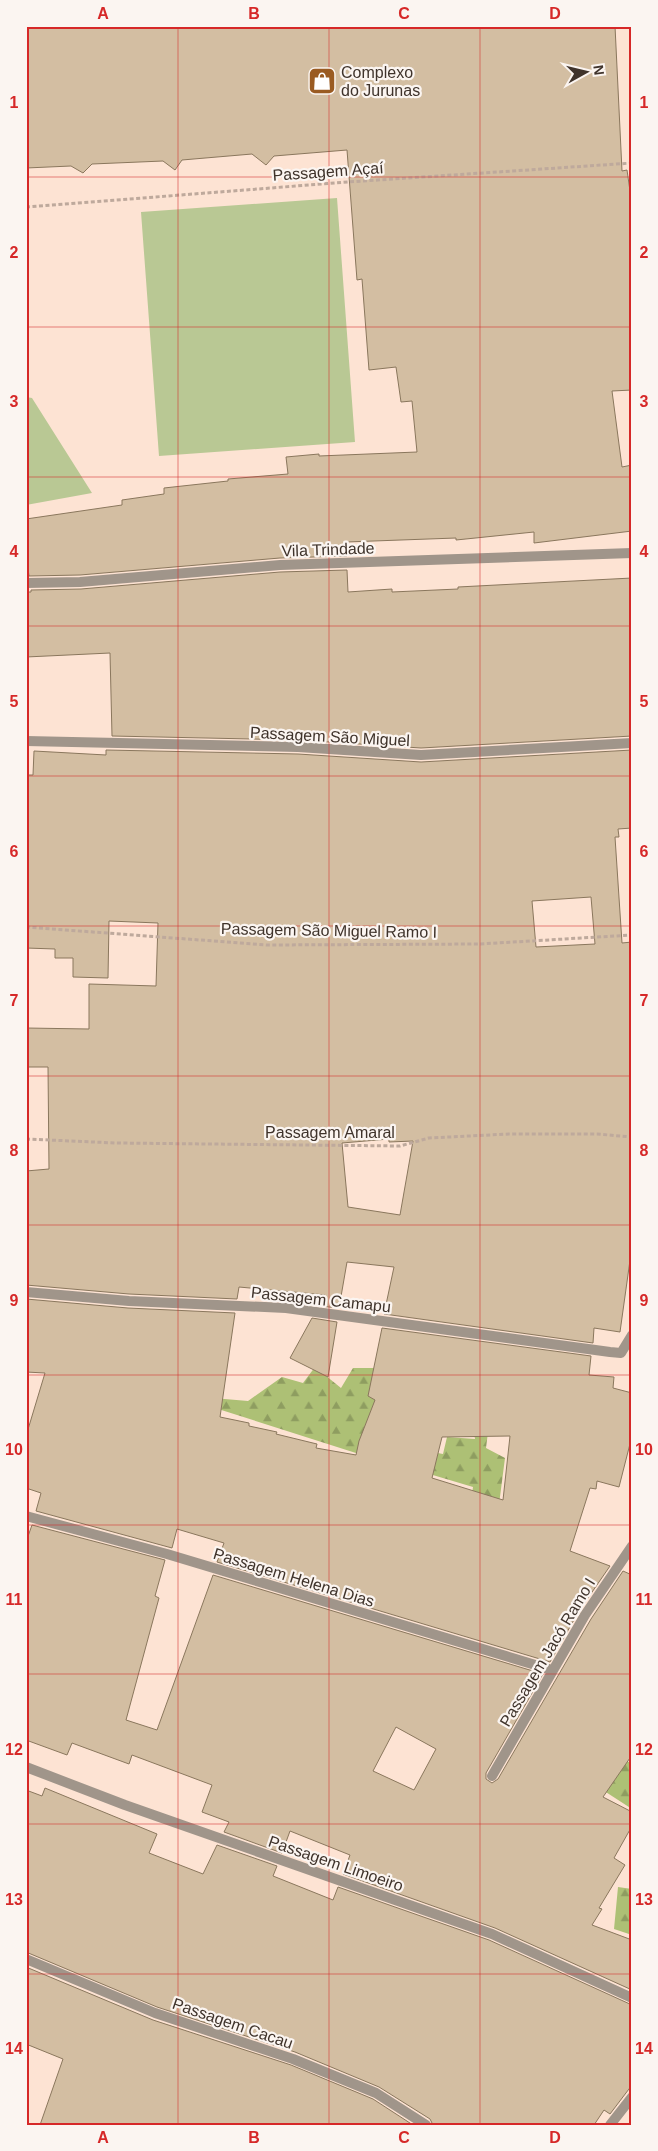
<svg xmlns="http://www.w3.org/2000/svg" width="658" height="2151" font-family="Arial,sans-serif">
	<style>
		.green { fill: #b9c894 }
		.forest { fill: url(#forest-firs) }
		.building { fill: #d3bea2; stroke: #8a775d; fill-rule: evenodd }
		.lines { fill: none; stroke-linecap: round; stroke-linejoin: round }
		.path { stroke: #bea99c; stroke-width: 3; stroke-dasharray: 4 2.5; stroke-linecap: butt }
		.street { stroke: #a0958a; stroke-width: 10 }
		.grid { fill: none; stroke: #d62828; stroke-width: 1; stroke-opacity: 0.55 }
		.labels { text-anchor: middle; stroke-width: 4.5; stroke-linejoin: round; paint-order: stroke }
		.poi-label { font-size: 16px; fill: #3f332b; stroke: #fbf5f1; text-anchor: start }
		.street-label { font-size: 16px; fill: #3f332b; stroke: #fbf5f1 }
		.neatline { fill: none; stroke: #d62828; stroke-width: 2 }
		.grid-label { font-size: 16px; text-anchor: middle; font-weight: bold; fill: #d62828 }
	</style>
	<defs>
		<pattern id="forest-firs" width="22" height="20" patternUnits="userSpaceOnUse" patternTransform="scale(1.25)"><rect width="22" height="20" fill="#adc075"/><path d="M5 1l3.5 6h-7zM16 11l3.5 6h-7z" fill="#8e9d60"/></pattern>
	</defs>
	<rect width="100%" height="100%" fill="#fde3d3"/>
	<path class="green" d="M337,198L355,442L159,456L141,212Z
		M26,397L32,398L92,493L26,505Z"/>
	<path class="forest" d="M315,1367L341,1388L353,1368H387L359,1454L215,1408L213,1398L248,1401L282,1377L303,1383Z
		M471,1415L489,1424L486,1448L505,1458L497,1520L469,1513L473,1487L416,1470L422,1450L443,1454L447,1437L475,1439Z
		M598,1743L632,1764V1809L578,1774Z
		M618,1887L632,1889V1935L614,1929Z"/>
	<path class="building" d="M26,26H615L622,171L627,170L632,205V390L612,391L622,467L632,465V531L534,543V532L456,540V538L346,542L347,556L280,558L80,575L29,576L26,554V519L122,505V500L164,494V488L228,481V479L288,474L286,457L319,454V456L417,452L412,401L401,402L396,367L369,370L362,279L357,280L347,150L274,156L266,165L252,154L182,160L175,170L163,161L92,164L83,173L71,166L26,168Z
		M347,570L348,592L392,589V592L458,589V587L632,578V736L421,748L298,740L112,736L110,653L26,657V592H31V590L81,589L280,572Z
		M106,750L298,754L421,762L632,750V828L618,829L619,837H615L622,943L632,942V1246L620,1332L594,1328L593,1343L384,1314L394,1267L347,1262L339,1308L319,1306L325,1295L239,1287L237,1299L129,1294L26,1285V1171L49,1169L48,1067H26V1028L89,1029V984L156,986L158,923L109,921L108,978L73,977V958H55V949L26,948V775H33L34,751L106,755ZM591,897L595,944L536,947L532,901ZM389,1139V1142L413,1141L400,1215L348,1207L342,1143Z
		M26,1299L128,1308L235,1313L220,1417L249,1423V1426L277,1432L276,1434L317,1444L316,1448L356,1455L359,1441L375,1400L368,1396L382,1328L591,1356L589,1375L614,1377L613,1388L632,1393V1436L619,1487L597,1481L596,1489L590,1488L570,1551L610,1566L579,1611L550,1662L217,1562L224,1543L177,1529L172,1548L36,1511L41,1493L26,1488V1436L45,1373L26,1372ZM510,1436L503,1500L432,1478L442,1437Z
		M312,1318L337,1322L328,1377L290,1358Z
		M32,1525L165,1560L155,1596L159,1598L126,1720L157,1730L213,1575L543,1674L486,1773V1779L492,1783L498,1779L591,1619L623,1571L632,1575V1755L603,1797L632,1812V1826L614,1858L625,1865L599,1908L602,1909L592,1925L632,1940V1990L495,1928L343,1874L350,1855L290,1831L282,1853L224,1832L229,1822L202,1812L212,1785L132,1755L129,1764L72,1743L67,1755L26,1740V1542ZM396,1727L436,1749L414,1790L373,1771Z
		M45,1788L157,1834L149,1853L203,1874L217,1845L277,1866L273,1876L333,1900L338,1887L489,1940L632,2005V2085L610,2114L604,2110L594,2125H433L430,2119L379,2087L295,2052L157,2007L26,1952V1790L42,1796Z
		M26,1967L153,2020L291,2065L373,2099L413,2125H40L63,2059L26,2044Z"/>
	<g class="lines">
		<path class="path" d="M26,207L348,182L632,163
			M26,927L267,945L480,944L632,935
			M26,1139L116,1143L400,1146L429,1138L509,1134H597L632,1137"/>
		<path class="street" d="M26,583L80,582L280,565L632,553
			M26,741L298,747L421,755L632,743
			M26,1292L129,1301L286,1308L610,1352L621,1353L632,1335
			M26,1516L167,1554L552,1670
			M26,1767L125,1805L492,1934L632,1998
			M492,1776L585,1615L632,1546
			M26,1959L155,2013L293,2059L376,2093L426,2125
			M610,2125L632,2097"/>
	</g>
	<path class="grid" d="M178,26V2125M329,26V2125M480,26V2125M26,177H632M26,327H632M26,477H632M26,626H632M26,776H632M26,926H632M26,1076H632M26,1225H632M26,1375H632M26,1525H632M26,1674H632M26,1824H632M26,1974H632"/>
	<defs>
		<g id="shop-square" transform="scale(1.4375)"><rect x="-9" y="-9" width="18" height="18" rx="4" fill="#9a5b22" stroke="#fbf5f1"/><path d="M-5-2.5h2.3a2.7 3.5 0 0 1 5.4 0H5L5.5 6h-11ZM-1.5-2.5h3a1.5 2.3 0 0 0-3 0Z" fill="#fff"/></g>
	</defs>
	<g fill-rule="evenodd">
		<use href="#shop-square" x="322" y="81"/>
	</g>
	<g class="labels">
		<g class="poi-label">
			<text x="341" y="78">Complexo<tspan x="341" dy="18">do Jurunas</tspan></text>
		</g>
		<g class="street-label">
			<text transform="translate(328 171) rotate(-4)" y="6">Passagem Açaí</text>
			<text transform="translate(328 549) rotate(-2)" y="6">Vila Trindade</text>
			<text transform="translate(330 736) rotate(3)" y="6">Passagem São Miguel</text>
			<text transform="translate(329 930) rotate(1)" y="6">Passagem São Miguel Ramo I</text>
			<text x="330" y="1138">Passagem Amaral</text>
			<text transform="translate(321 1299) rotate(6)" y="6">Passagem Camapu</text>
			<text transform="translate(294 1577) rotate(17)" y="6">Passagem Helena Dias</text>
			<text transform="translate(547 1652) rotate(-59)" y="6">Passagem Jacó Ramo I</text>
			<text transform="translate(336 1863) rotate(19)" y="6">Passagem Limoeiro</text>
			<text transform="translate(233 2023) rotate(19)" y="6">Passagem Cacau</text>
		</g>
	</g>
	<rect width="658" height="2151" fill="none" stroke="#fbf5f1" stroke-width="55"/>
	<g transform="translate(586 72) rotate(82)" stroke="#fbf5f1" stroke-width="4" paint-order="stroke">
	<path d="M0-4L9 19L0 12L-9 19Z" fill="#3f332b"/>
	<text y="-8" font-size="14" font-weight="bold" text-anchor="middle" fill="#3f332b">N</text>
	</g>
	<rect x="28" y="28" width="602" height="2096" class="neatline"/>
	<g class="grid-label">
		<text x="103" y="19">A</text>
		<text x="254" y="19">B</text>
		<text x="404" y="19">C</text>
		<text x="555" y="19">D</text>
		<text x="14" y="108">1</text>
		<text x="644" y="108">1</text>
		<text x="14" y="258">2</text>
		<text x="644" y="258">2</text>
		<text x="14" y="407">3</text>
		<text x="644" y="407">3</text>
		<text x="14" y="557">4</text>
		<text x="644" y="557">4</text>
		<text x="14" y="707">5</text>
		<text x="644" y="707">5</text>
		<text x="14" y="857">6</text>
		<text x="644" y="857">6</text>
		<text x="14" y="1006">7</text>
		<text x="644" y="1006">7</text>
		<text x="14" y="1156">8</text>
		<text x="644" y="1156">8</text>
		<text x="14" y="1306">9</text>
		<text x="644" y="1306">9</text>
		<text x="14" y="1455">10</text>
		<text x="644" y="1455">10</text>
		<text x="14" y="1605">11</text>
		<text x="644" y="1605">11</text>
		<text x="14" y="1755">12</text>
		<text x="644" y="1755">12</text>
		<text x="14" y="1905">13</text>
		<text x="644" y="1905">13</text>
		<text x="14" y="2054">14</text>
		<text x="644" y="2054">14</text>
		<text x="103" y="2143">A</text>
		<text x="254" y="2143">B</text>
		<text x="404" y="2143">C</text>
		<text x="555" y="2143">D</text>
	</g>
</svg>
